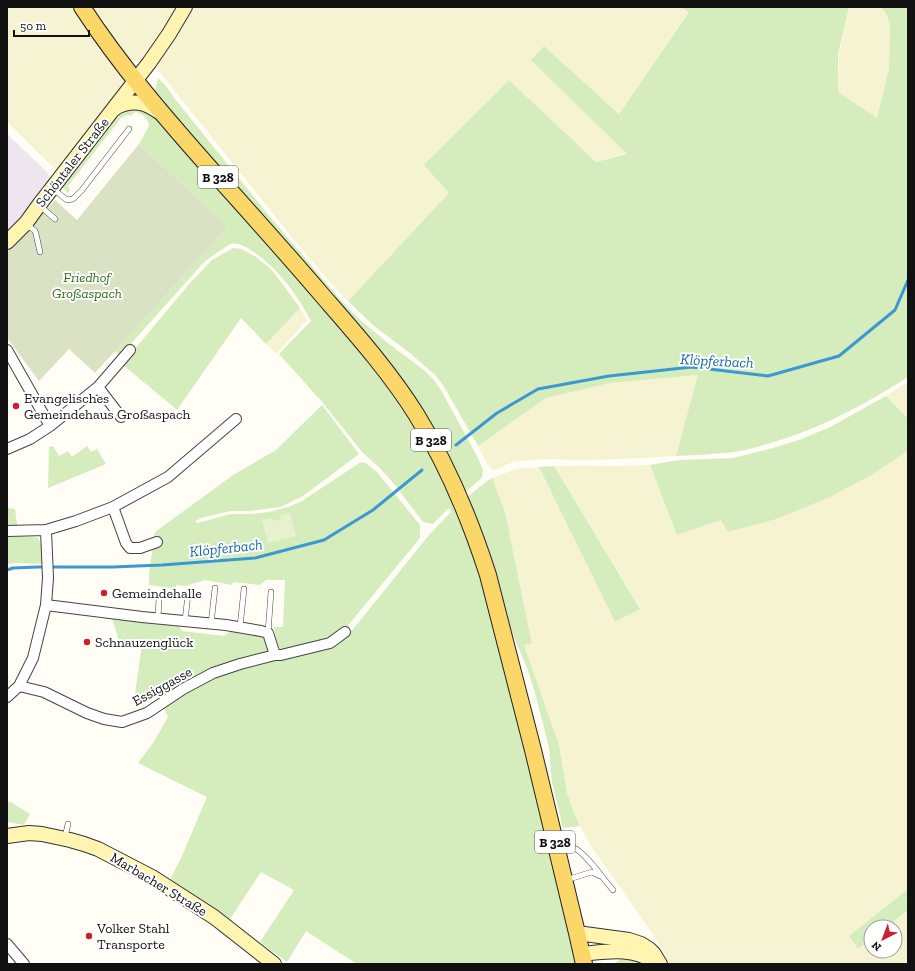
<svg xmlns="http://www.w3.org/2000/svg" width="915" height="971" font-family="'Zilla Slab',serif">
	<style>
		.industrial { fill: #eee6ef }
		.farmland { fill: #f6f3d3 }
		.green { fill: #d5ecbc }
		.cemetery { fill: #d9e3c3 }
		.pitch { fill: #e6f2ce }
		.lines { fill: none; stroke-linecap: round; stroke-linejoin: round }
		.stream { stroke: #3c98d1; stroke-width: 3 }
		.lane-casing { stroke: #444; stroke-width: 6 }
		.street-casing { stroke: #444; stroke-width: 12 }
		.secondary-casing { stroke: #333; stroke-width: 16 }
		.primary-casing { stroke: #222; stroke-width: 18 }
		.lane { stroke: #fff; stroke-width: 5 }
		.street { stroke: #fff; stroke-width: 10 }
		.secondary { stroke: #fff5b0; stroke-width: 14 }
		.primary { stroke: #fbd668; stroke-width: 16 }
		.poi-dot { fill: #c6232d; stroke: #fff; stroke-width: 1.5 }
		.labels { text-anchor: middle; stroke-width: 4; stroke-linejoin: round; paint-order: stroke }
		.shield { fill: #fff; stroke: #585858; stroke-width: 1 }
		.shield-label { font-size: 13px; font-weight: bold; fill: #111 }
		.street-label { font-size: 14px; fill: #111; stroke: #fff }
		.park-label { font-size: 14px; font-style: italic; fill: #2f6c1e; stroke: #fff }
		.poi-label { font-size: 14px; fill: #111; stroke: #fff; text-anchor: start }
		.water-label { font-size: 15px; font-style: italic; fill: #1569a8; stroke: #fff }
	</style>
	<rect width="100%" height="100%" fill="#fffdf5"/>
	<path class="industrial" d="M7,134L48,173L50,180L7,237Z"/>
	<path class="farmland" d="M7,7H77L123,77L124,85L57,171L7,122Z
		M89,7H182L143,61L137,62L129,59L121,51Z
		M192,7H680L689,11L619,114L544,46L627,153L596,162L509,80L425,165L449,193L348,301L339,292L294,240L158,70L157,66Z
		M849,7H880L886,13L890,26L889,68L877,118L838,92L839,54Z
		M300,308L307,320L276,354L266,344Z
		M699,375L676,456L622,459L581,460L550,459L531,460L513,462L495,470L491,469L488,465L478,446L546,398L610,383Z
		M908,382V418L886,396Z
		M908,451V889L849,936L858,949L871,939V951H895V927H887L908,910V964H668L665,959L667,958L652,933L591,846L580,826L573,810L567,793L559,745L524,645L532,644L505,512L492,478L516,469L539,467L615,622L640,608L554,466H618L650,465L677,535L721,520L873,474Z"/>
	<path class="green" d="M680,7H849L838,55V92L877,118L889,68L890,26L886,13L880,7H908V377C864,405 818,430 767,444C757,447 746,450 735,452C715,454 696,455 676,456L698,375L610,383L546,398L478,446L443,385L435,375L411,354L373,325L348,301L449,193L424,165L509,80L596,162L627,154L531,60L544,46L619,114L689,12Z
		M158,78L166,86L175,99L266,212L338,297L358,318L389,344L412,361L426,372L434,380L442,392L478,458L483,470L482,478L464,493L450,462L153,91L156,87Z
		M136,108L155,116L318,299L400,400L444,478L483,577L576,964H357L306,931L287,962L260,942L294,890L261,872L230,919L204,902L169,882L181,858L207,797L138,763L153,743L168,717L163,706L183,693L212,679L235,670L346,636L354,628L429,535L451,512L449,508L433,524L423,522L395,485L380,468L363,453L323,403L279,354L311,321C297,294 277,267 252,251C246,247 239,242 231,244C226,246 210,258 205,261L120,356L115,351L228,227L139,144L149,126C147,117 145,115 136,112L134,113L131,116L127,115L121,118L68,186L70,190L68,193L62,187L114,121L127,109Z
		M233,248L242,249L256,257L272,270L300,308L266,344L241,318L177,410L122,364L191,282L212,260Z
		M886,396L908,418V451L873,474L830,497L776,519L728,532L721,520L677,535L650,465L679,460L733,458L773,448L802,439L830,427Z
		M322,405L359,454L303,496L280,507L250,511H231L204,517L195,521L197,523L231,514H251L269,512L288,507L302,501L361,462L366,463L377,472L420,525V538L346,628L329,641L280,650L276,638L274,627H283L285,580H266L260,585L233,582L232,585L205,580L186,586L176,585V589L149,585V573L155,532L233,475L276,450Z
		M53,446L59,456L68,451L72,457L87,446L91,452L97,449L106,464L48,488L49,447Z
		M554,466L640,609L615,622L539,467Z
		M492,478L505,512L532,644L524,645L559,745L567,793L573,810L580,826L563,828L552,782L549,747L534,689L527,668L508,623L466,498L487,481Z
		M7,508L15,509L17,524L18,529L7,530Z
		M7,536L34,537L38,538L41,544L43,564L15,563L7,564Z
		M111,616L178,625L182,631L224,636L231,631C242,633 262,632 268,642L267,651L265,656L158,702L160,693L148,689L144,696L135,694L142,645L119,640Z
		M9,801L30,814L24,825L7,822V805Z
		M908,889V910L887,927H871V939L858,949L849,936Z
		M632,956L651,964H614L622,958Z"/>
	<path class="cemetery" d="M139,144L228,227L95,373L69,349L39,381L7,338V251L28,230L55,200L77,220Z"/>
	<path class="pitch" d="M290,513L296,536L268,543L262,520L272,518L273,521L281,519L280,515Z"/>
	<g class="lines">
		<path class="stream" d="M456,445L497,413L538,389L609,376L692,367L768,376L839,356L895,310L908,280
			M7,570L13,568L38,567H113L162,565L255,558L324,540L373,510L422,470"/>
		<g class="lane-casing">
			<path id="lane" d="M53,189L67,200L73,199L82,190L129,129
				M40,206L55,219
				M26,224L35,231L36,234L40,252
				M158,618L159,598
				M185,621L188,594
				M211,624L215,588
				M240,627L244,589
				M268,633L271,592
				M65,837L68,824
				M558,850C563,848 568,846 574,848C585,852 604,880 613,890
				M566,880L592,872L600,876"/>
		</g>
		<g class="street-casing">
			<path id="street" d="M7,350L50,426
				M98,387L121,417
				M7,449L30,439L50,426L98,387L130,350
				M113,507L126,543L130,548H140L157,542
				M7,531L46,530L76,521L113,507L168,477L236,419
				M46,605L142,617L226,625L261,631L268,633L275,655H281L330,643L345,632
				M19,686L44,692L87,713L104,719L122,722L147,713L183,689L213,673L240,664L275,655
				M7,697L19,686L33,658L46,605L48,578L46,530
				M7,944L24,964"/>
		</g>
		<g class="secondary-casing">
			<path id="secondary" d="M113,110C116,107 120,105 124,104C139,100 147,104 159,112
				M7,242L26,223L39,205L149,63L169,34L185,7
				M7,836L29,833L42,834L70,840L84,844L98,849L152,877L214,917L274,964
				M577,933L629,940L641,944L649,949L654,954L660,964
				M582,954C603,952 635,946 653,962"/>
		</g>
		<g class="primary-casing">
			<path id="primary" d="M82,7C121,67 168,121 216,175C252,215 287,254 322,295C355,333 389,371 416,414C447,464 470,519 488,575L533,750L577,933L584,964"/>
		</g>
		<use href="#lane" class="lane"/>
		<use href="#street" class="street"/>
		<use href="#secondary" class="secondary"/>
		<use href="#primary" class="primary"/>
	</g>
	<g class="poi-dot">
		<circle cx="16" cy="406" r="4"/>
		<circle cx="104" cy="593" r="4"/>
		<circle cx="87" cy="642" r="4"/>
		<circle cx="89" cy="936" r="4"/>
	</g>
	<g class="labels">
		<g class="shield">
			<rect x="198" y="166" width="40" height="22" rx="3"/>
			<rect x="411" y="429" width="40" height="22" rx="3"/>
			<rect x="535" y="831" width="40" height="22" rx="3"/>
		</g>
		<g class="shield-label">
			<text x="218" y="182">B 328</text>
			<text x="431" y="445">B 328</text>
			<text x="555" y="847">B 328</text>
		</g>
		<g class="street-label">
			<text transform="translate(72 162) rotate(-52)" y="5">Schöntaler Straße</text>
			<text transform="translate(162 686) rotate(-29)" y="5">Essiggasse</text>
			<text transform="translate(159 884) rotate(31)" y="5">Marbacher Straße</text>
		</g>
		<g class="park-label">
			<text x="87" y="282">Friedhof<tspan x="87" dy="16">Großaspach</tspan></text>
		</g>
		<g class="poi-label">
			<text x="24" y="403">Evangelisches<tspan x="24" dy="16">Gemeindehaus Großaspach</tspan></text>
			<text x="112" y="598">Gemeindehalle</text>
			<text x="95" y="647">Schnauzenglück</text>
			<text x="97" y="933">Volker Stahl<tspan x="97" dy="16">Transporte</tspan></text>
		</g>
		<g class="water-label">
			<text transform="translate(717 361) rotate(3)" y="5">Klöpferbach</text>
			<text transform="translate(226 548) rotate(-6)" y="5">Klöpferbach</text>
		</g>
	</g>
	<rect width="915" height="971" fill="none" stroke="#111111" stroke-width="16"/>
	<g transform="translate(883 939) rotate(222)"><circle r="19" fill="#ffffff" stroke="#a0a0a0"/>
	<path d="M0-3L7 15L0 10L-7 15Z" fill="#c6232d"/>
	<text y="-6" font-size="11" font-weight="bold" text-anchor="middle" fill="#111111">N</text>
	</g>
	<path d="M14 30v6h75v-6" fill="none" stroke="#111111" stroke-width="2"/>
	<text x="20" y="30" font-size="12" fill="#111111" stroke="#ffffff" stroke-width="3" paint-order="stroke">50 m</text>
</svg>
